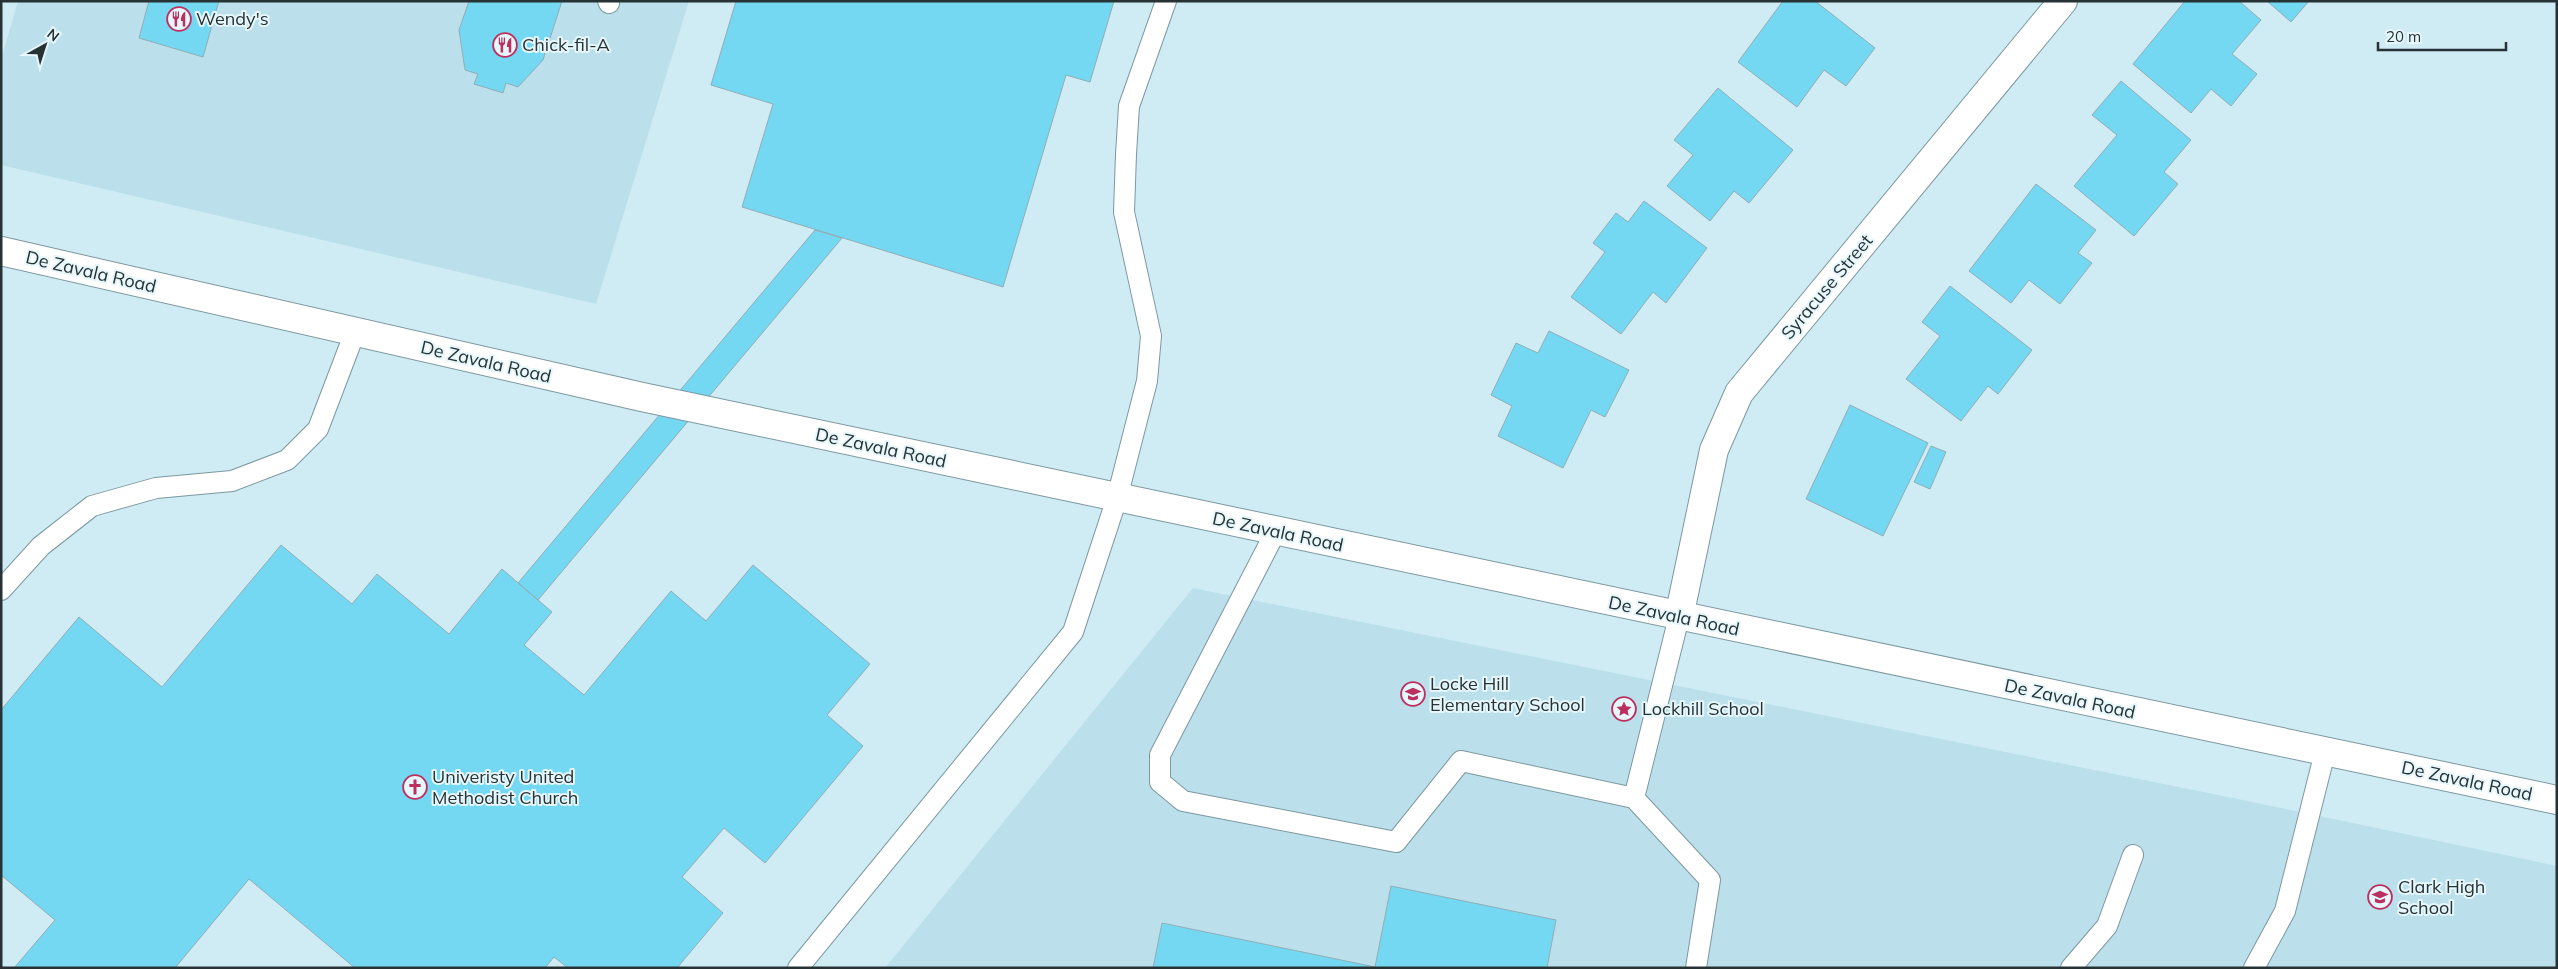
<svg xmlns="http://www.w3.org/2000/svg" width="2558" height="969" font-family="Mulish,sans-serif">
	<style>
		.built { fill: #bbe0eb }
		.building { fill: #74d8f2; stroke: #91adb5 }
		.lines { fill: none; stroke-linecap: round; stroke-linejoin: round }
		.lane-casing { stroke: #7c989f; stroke-width: 22 }
		.street-casing { stroke: #7c989f; stroke-width: 30 }
		.secondary-casing { stroke: #7c989f; stroke-width: 30 }
		.lane { stroke: #fff; stroke-width: 20 }
		.street { stroke: #fff; stroke-width: 28 }
		.secondary { stroke: #fff; stroke-width: 28 }
		.labels { text-anchor: middle; stroke-width: 4; stroke-linejoin: round; paint-order: stroke }
		.poi-label { font-size: 18px; fill: #273235; stroke: #e6f7fc; text-anchor: start }
		.street-label { font-size: 18px; fill: #273235; stroke: #e6f7fc }
	</style>
	<rect width="100%" height="100%" fill="#cfecf5"/>
	<path class="built" d="M18,1H689L596,304L1,165V60Z
		M1193,588L2243,800L2557,866V968H885Z"/>
	<path class="building" d="M149,1H219L203,57L139,38Z
		M469,1H562L543,60L518,87L506,83L503,93L474,84L478,74L465,70L459,30Z
		M736,1H1114L1090,82L1066,75L1003,287L742,207L773,104L711,85Z
		M1783,1H1815L1875,48L1846,86L1824,70L1797,107L1738,62Z
		M2185,1H2239L2261,20L2232,54L2257,74L2231,106L2211,89L2191,113L2133,64Z
		M2267,1H2309L2291,22Z
		M2121,81L2191,140L2164,172L2178,184L2134,236L2074,186L2117,135L2092,115Z
		M1718,88L1793,150L1749,203L1734,191L1710,221L1667,186L1693,155L1674,140Z
		M2036,184L2096,230L2078,253L2092,263L2060,304L2029,280L2011,303L1969,271Z
		M1644,201L1707,248L1666,303L1653,292L1621,334L1571,297L1605,252L1593,243L1616,213L1628,222Z
		M815,230L842,238L538,600L518,583Z
		M1950,286L2032,350L1998,394L1988,386L1961,421L1906,379L1940,336L1922,322Z
		M1549,331L1629,370L1605,417L1591,410L1563,468L1498,436L1512,406L1491,395L1516,343L1538,353Z
		M1850,405L1928,443L1883,536L1806,499Z
		M1931,446L1946,452L1930,489L1914,482Z
		M281,545L352,604L377,574L449,634L502,569L552,612L524,645L584,695L671,591L706,621L753,565L870,664L827,715L863,746L765,863L724,828L682,877L723,913L677,968H568L554,957L545,968H355L249,879L175,968H14L55,920L1,875V710L79,617L162,687Z
		M1391,886L1556,920L1547,968H1153L1162,923L1375,967Z"/>
	<g class="lines">
		<g class="lane-casing">
			<path id="lane" d="M608,1L609,3
				M1276,531L1160,755V782L1183,801L1396,842L1461,761L1634,798L1710,880L1696,968
				M1,590L41,546L92,506L156,488L232,481L287,460L318,429L355,332
				M1634,798L1679,617
				M798,968L1073,632L1117,498L1147,381L1151,336L1124,212L1126,154L1129,106L1166,1
				M2071,968L2107,926L2133,855
				M2254,968L2285,911L2325,752"/>
		</g>
		<g class="street-casing">
			<path id="street" d="M1679,617L1714,450L1739,393L2063,1"/>
		</g>
		<g class="secondary-casing">
			<path id="secondary" d="M1,251L642,397L2557,800"/>
		</g>
		<use href="#lane" class="lane"/>
		<use href="#street" class="street"/>
		<use href="#secondary" class="secondary"/>
	</g>
	<defs>
		<g id="restaurant-ring" transform="scale(1.25)"><circle r="9.5" fill="#e6f7fc" stroke="#bd2f5e" stroke-width="1.5"/><path d="M-5-6h1v4h1v-4h1v4h1v-4h1v5L-1.5 .5V6h-2V.5L-5-1ZM5-6V6H3V1.5H1.5Q1.5-4 5-6Z" fill="#bd2f5e"/></g>
		<g id="school-ring" transform="scale(1.25)"><circle r="9.5" fill="#e6f7fc" stroke="#bd2f5e" stroke-width="1.5"/><path d="M0-5L7-2L0 1L-7-2ZM-4 1L0 2.5L4 1V4Q0 6-4 4Z" fill="#bd2f5e"/></g>
		<g id="sight-ring" transform="scale(1.25)"><circle r="9.5" fill="#e6f7fc" stroke="#bd2f5e" stroke-width="1.5"/><path d="M0-6L1.8-2.2L6-1.7L2.9 1.2L3.7 5.4L0 3.3L-3.7 5.4L-2.9 1.2L-6-1.7L-1.8-2.2Z" fill="#bd2f5e"/></g>
		<g id="church-ring" transform="scale(1.25)"><circle r="9.5" fill="#e6f7fc" stroke="#bd2f5e" stroke-width="1.5"/><path d="M-1.2-6h2.4v3.5h3.3v2.4h-3.3V6h-2.4V-.1h-3.3v-2.4h3.3Z" fill="#bd2f5e"/></g>
	</defs>
	<g fill-rule="evenodd">
		<use href="#restaurant-ring" x="179" y="19"/>
		<use href="#restaurant-ring" x="505" y="45"/>
		<use href="#school-ring" x="1413" y="694"/>
		<use href="#sight-ring" x="1624" y="709"/>
		<use href="#church-ring" x="415" y="787"/>
		<use href="#school-ring" x="2380" y="897"/>
	</g>
	<g class="labels">
		<g class="poi-label">
			<text x="196" y="25">Wendy's</text>
			<text x="522" y="51">Chick-fil-A</text>
			<text x="1430" y="690">Locke Hill<tspan x="1430" dy="21">Elementary School</tspan></text>
			<text x="1642" y="715">Lockhill School</text>
			<text x="432" y="783">Univeristy United<tspan x="432" dy="21">Methodist Church</tspan></text>
			<text x="2398" y="893">Clark High<tspan x="2398" dy="21">School</tspan></text>
		</g>
		<g class="street-label">
			<text transform="translate(91 272) rotate(13)" y="6">De Zavala Road</text>
			<text transform="translate(1827 287) rotate(-50)" y="6">Syracuse Street</text>
			<text transform="translate(486 362) rotate(13)" y="6">De Zavala Road</text>
			<text transform="translate(881 448) rotate(12)" y="6">De Zavala Road</text>
			<text transform="translate(1278 532) rotate(12)" y="6">De Zavala Road</text>
			<text transform="translate(1674 616) rotate(12)" y="6">De Zavala Road</text>
			<text transform="translate(2070 699) rotate(12)" y="6">De Zavala Road</text>
			<text transform="translate(2467 781) rotate(12)" y="6">De Zavala Road</text>
		</g>
	</g>
	<rect width="2558" height="969" fill="none" stroke="#273235" stroke-width="5"/>
	<g transform="translate(45 45) rotate(39)" stroke="#e6f7fc" stroke-width="4" paint-order="stroke">
	<path d="M0-4L9 19L0 12L-9 19Z" fill="#273235"/>
	<text y="-8" font-size="14" font-weight="bold" text-anchor="middle" fill="#273235">N</text>
	</g>
	<path d="M2378 42v8h128v-8" fill="none" stroke="#273235" stroke-width="2.5"/>
	<text x="2386" y="42" font-size="15" fill="#273235" stroke="#e6f7fc" stroke-width="4" paint-order="stroke">20 m</text>
</svg>
